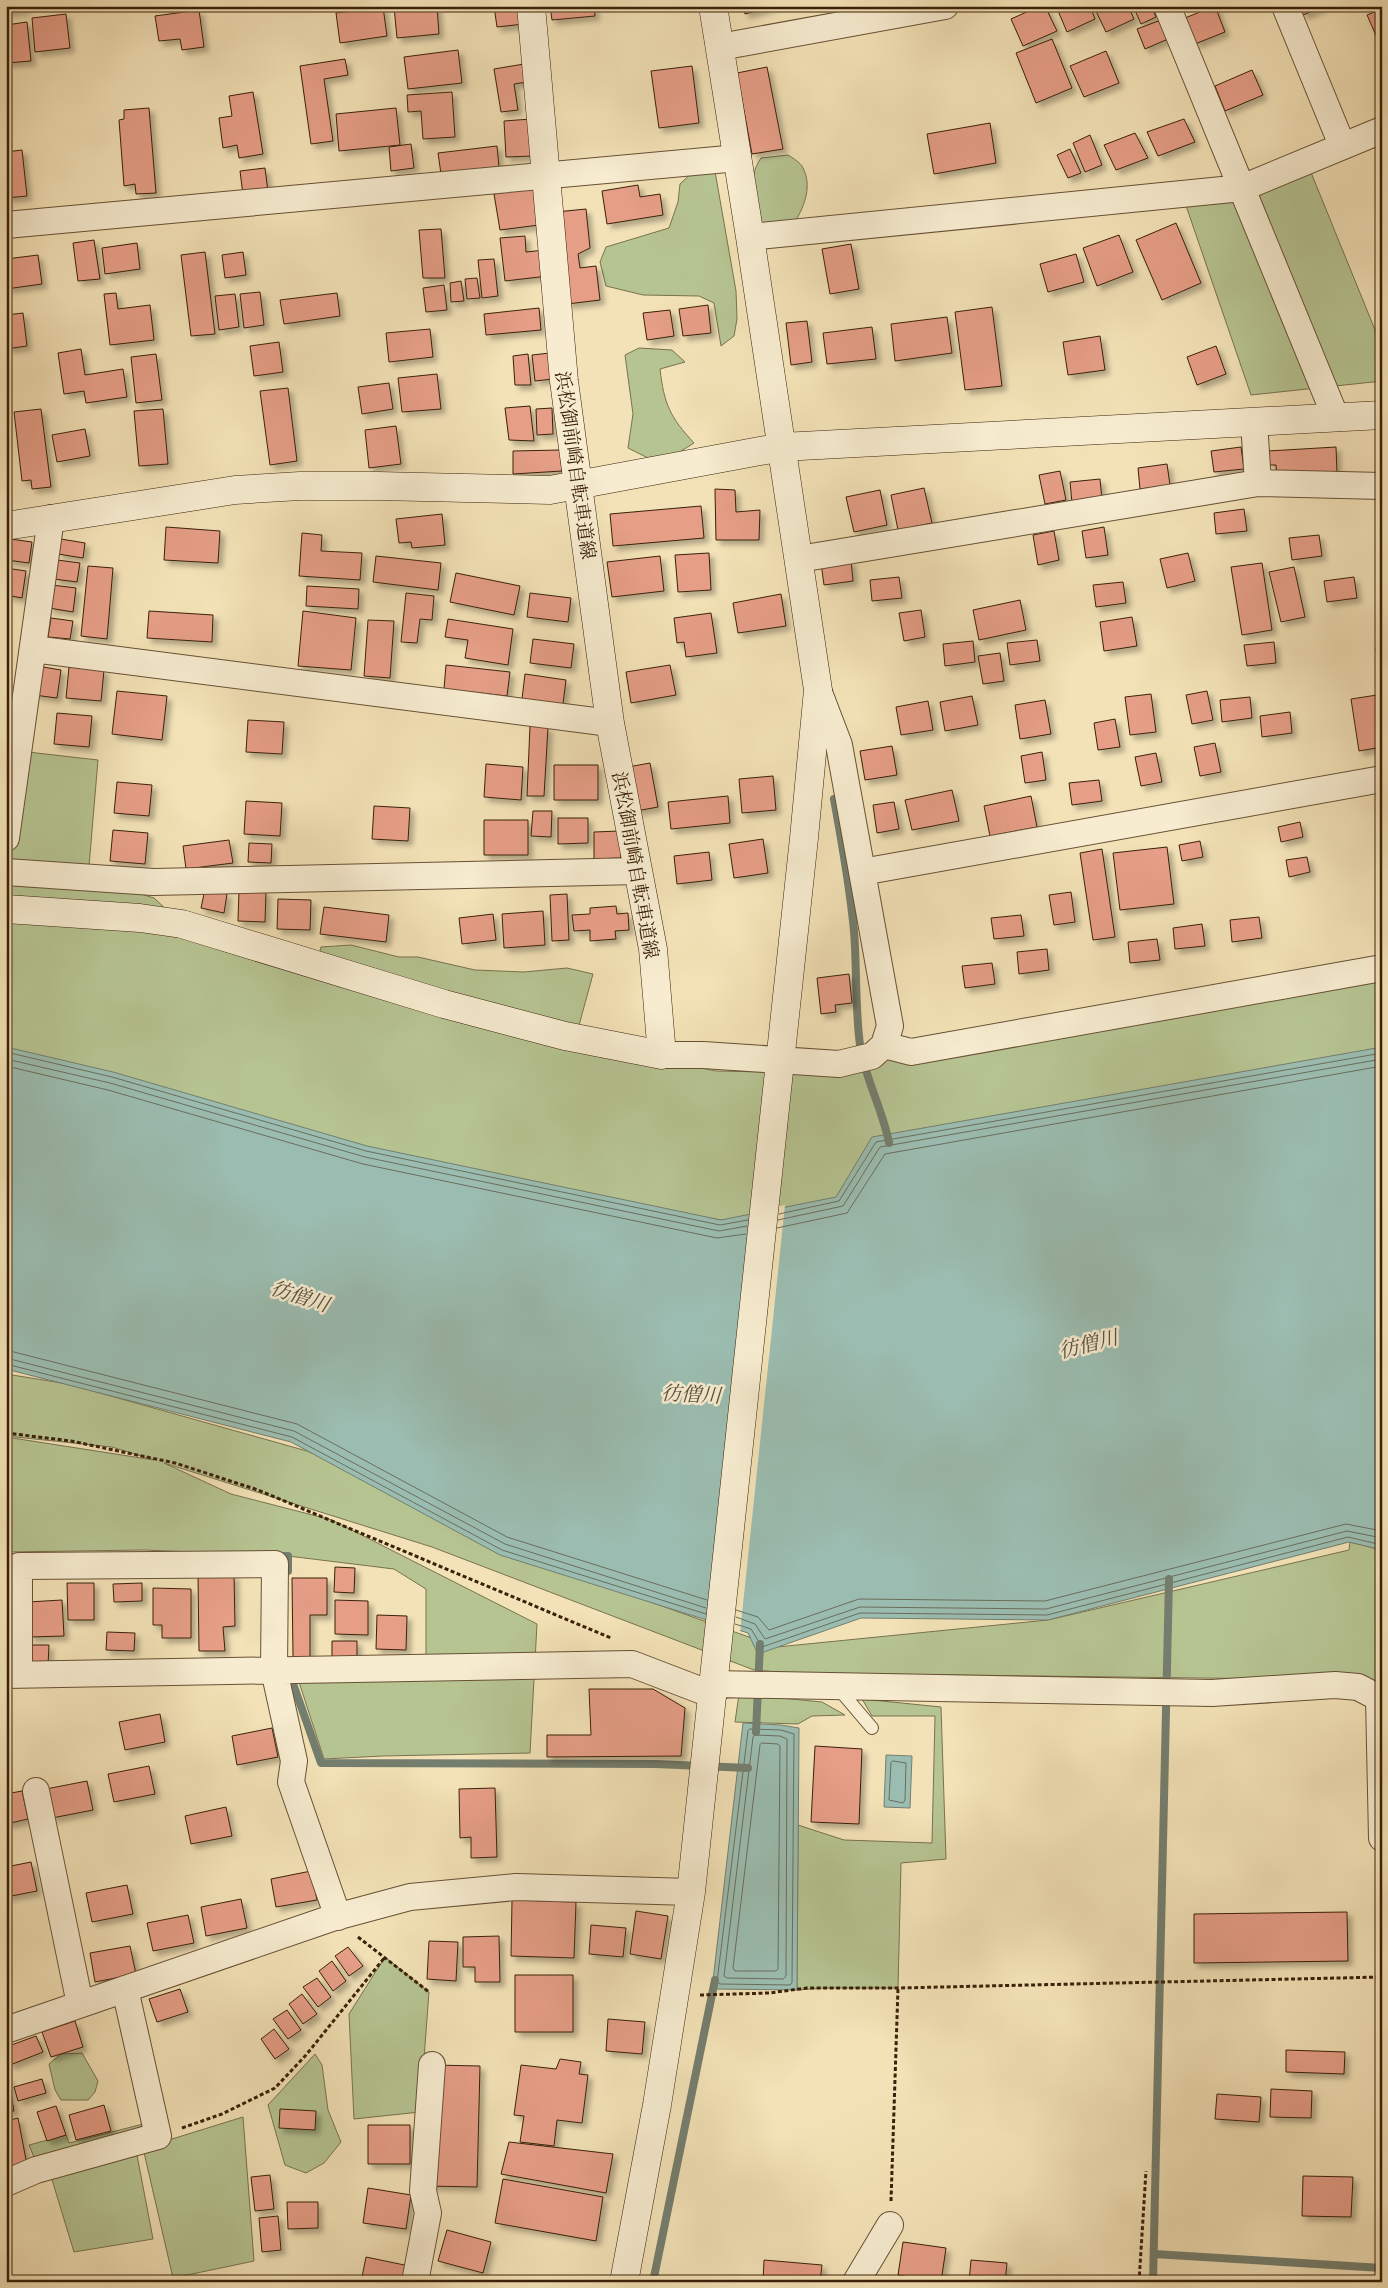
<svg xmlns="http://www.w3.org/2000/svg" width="1388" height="2288" font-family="'Old Standard TT','Noto Serif JP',serif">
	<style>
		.green { fill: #b6c492; stroke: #78724e }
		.water { fill: #9bbdb1; stroke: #747e6e }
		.pier { fill: #f3e2b7 }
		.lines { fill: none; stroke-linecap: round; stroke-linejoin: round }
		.shore { stroke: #6a6e5d; stroke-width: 1 }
		.stream { stroke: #747e6e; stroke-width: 8 }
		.building { fill: #e69e87; stroke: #3a2009; filter: url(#shadow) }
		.lane-casing { stroke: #685034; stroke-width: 14 }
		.street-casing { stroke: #685034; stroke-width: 28 }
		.secondary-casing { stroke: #3a2009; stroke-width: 29 }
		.path { stroke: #3a2009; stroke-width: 3; stroke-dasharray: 4 2.5; stroke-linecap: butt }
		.lane { stroke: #f7ecd0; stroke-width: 12 }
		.street { stroke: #f7ecd0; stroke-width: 26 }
		.secondary { stroke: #f7ecd0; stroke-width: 28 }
		.labels { text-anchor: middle; stroke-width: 5; stroke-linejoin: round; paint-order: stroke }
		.street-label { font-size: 19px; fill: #3a2009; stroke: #f7ecd0 }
		.water-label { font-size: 20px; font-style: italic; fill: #574f3b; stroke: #f7ecd0 }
	</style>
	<defs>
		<filter id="shadow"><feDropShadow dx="4.5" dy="4.5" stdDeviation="2.5" flood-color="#0004"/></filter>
	</defs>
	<rect width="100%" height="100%" fill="#f3e2b7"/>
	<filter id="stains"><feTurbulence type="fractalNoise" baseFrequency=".004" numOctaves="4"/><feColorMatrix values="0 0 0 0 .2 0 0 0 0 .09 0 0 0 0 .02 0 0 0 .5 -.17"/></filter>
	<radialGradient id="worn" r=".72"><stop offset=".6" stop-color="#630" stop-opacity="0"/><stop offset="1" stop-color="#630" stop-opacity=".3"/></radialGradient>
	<path class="green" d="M788,155C793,158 801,163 803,168C812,185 805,205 796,220L761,224C754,201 746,180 761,158Z
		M713,160L736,291L737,319L734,336L721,346L714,303L699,296L643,295L606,286L600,262L606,247L669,228L678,202L680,184L694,171Z
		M1310,170L1382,347V381L1251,395L1182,194Z
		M639,348L672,350L685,362L660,369C664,404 670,417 694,443L678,453L652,460L628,448L633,414L625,355Z
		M19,751L98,760L88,878L154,898L182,924L317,963L321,947L351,945L399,957H418L475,970L524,972L567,968L593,974L578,1029L650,1058L716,1071L814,1073L1382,968V1058L850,1208L721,1220L6,1103V838Z
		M6,1374L68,1384L307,1451L645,1600L777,1647L1048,1620L1349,1550L1350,1542L1382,1550V1690L1367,1680L790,1673L754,1670L432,1547L164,1463L231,1494L332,1520L537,1624L530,1753L383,1756L324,1759L298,1679L401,1676L426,1654V1589L394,1569L288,1556L144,1550L6,1552V1437L154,1460L112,1447L6,1436Z
		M739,1694L822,1702L845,1715L812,1716L798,1724L735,1722Z
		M862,1699L941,1707L946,1859L901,1863L898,1988H825L797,1990L798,1825L844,1840L932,1843L935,1716H872Z
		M385,1957L429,1992L420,2112L354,2119L349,2014Z
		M82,2053L98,2081L95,2092L88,2100H61L55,2090L49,2064L61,2054Z
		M315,2054L322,2065L328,2110L341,2142L324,2163L306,2173L285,2165L268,2105Z
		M243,2117L254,2261L173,2278L143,2148Z
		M147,2123L158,2136L36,2162L29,2145L66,2135L69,2143Z
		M136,2150L153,2239L74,2252L50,2173Z"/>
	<path class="water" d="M6,1047L113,1072L367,1146L721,1220L836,1197L872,1137L1382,1047V1550L1349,1542L1048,1620L861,1618L758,1654L748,1633L500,1555L291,1442L6,1369Z
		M743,1723L781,1725L799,1728L797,1990L712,1989Z
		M886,1755L912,1756L910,1808L884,1807Z"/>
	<path class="pier" d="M785,1205L740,1633L708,1623L751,1211Z"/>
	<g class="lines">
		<path class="shore" d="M6,1052L112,1077L366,1151L720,1225L748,1220
			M6,1059L110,1083L365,1157L719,1231L747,1226
			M6,1066L108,1090L363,1164L717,1238L746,1234
			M779,1214L839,1201L876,1142L1382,1053
			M778,1220L843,1206L880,1147L1382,1059
			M777,1228L847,1213L885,1154L1382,1066
			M6,1350L297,1424L507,1537L707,1600
			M6,1358L294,1431L505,1544L706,1608
			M6,1364L292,1437L502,1550L706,1614
			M736,1610L758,1617L769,1630L859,1599L1045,1601L1346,1524L1382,1531
			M736,1617L755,1624L765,1639L860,1607L1046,1609L1347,1531L1382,1538
			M735,1624L751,1629L762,1647L860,1613L1047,1615L1348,1537L1382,1545
			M750,1729L781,1730L794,1734L792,1983L790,1985L720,1984L717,1982L748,1731Z
			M756,1735L780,1736L787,1739L786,1976L783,1979L727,1978L724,1976L753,1737Z
			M762,1743L778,1744L780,1746L778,1969L776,1971H735L733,1968L760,1745Z
			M893,1761L906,1763L905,1800L903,1803L889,1800L891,1763Z"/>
		<path class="stream" d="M834,799C842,843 850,887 854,931C857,969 855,1007 860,1045C865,1079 883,1110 889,1143
			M277,1556H288V1571
			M290,1675L321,1763L656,1764L748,1768
			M756,1732L760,1644
			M1154,2254L1382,2268
			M653,2282L715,1980
			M1153,2282L1169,1579"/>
	</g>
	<path class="building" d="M6,6H26V9L6,12Z
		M437,6L439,34L397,38L394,7Z
		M494,6H521L524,24L497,27Z
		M550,6H594L595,16L552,20Z
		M743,6H775L745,14Z
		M1040,6H1045L1057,31L1023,46L1011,19Z
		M1056,6H1090L1095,19L1067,32Z
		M1128,6L1134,19L1106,32L1094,7Z
		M1137,6H1151L1156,17L1141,24L1134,8Z
		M1200,6H1215L1225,32L1195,44L1185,18L1200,12L1198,7Z
		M1300,6H1325L1303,15Z
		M383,7L387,36L340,43L336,13Z
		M1382,9V49L1367,15Z
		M199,10L204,47L182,50L180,39L159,41L155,16Z
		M66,14L70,48L35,52L32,18Z
		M1161,20L1168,39L1145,49L1137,29Z
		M27,22L31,61L6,63V25Z
		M1052,39L1072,88L1036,103L1016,53Z
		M458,50L462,83L408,89L404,57Z
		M1106,51L1119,83L1084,97L1070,66Z
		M345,59L348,75L324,79L333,141L311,144L300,66Z
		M524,64L527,82L514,84L518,110L501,112L494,69Z
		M692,66L699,123L659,128L651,71Z
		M767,67L783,149L752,154L737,73Z
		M1252,70L1263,95L1225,111L1215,86Z
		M253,92L263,154L239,158L237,145L223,148L219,118L232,116L229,96Z
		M452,92L455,137L423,139L421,111L408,112L407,95Z
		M149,108L156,193L136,194L135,184L124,186L119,120L124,119V110Z
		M396,108L400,145L339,151L336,114Z
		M531,119L533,156L506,157L504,121Z
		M1184,119L1195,142L1158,156L1147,132Z
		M990,123L996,163L934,174L927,134Z
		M1135,133L1148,158L1116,170L1104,145Z
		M1090,135L1102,165L1085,172L1073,143Z
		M411,144L414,168L391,171L389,147Z
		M497,146L499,167L441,174L438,153Z
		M1070,149L1081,173L1068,178L1057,155Z
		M22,150L27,196L6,198V152Z
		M265,168L268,192L243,195L240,171Z
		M638,185L640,197L660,194L663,215L607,224L602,191Z
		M535,188L539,225L500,230L494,194Z
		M586,209L590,248L578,254L580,268L596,266L600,300L567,304L556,212Z
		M1176,223L1201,283L1162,300L1136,240Z
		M441,229L445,278H423L419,230Z
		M1119,235L1133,272L1097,286L1083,248Z
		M525,236L526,252L545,250L548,276L505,281L500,238Z
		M94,240L100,279L78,281L73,243Z
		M137,243L140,269L105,274L102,248Z
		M851,244L859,289L830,294L822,249Z
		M205,252L215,334L191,336L181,255Z
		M243,252L246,275L225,278L222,255Z
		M1076,254L1084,282L1048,292L1040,264Z
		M38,255L42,284L6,289V259Z
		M494,259L498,296L482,298L478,260Z
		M477,278L480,298L467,299L465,279Z
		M461,281L464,301L451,302L450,283Z
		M444,285L447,310L426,312L423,288Z
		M260,292L264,325L244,328L240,294Z
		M116,293L118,309L150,305L154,340L110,345L104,294Z
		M337,293L340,316L284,324L280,300Z
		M235,294L239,327L219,330L215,296Z
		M708,305L711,333L683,336L679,309Z
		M992,307L1002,386L965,390L955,312Z
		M539,308L541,330L486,335L484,314Z
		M670,310L674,336L647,340L643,313Z
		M23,313L27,346L6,349V315Z
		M947,317L952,353L895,361L891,324Z
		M807,321L812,362L791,365L786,323Z
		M872,327L876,359L827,364L823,333Z
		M430,329L433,357L389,362L386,333Z
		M1100,336L1105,370L1068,375L1063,342Z
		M279,342L283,372L254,376L250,346Z
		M1216,346L1226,374L1197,385L1187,357Z
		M81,349L85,375L123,369L127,397L86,403L84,391L64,394L58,353Z
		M550,353L553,379L535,381L532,355Z
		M156,354L162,400L136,403L131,357Z
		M528,354L531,385H515L513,356Z
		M437,374L441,409L402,412L398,378Z
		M389,383L393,409L362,414L358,387Z
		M288,388L297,461L270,465L260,391Z
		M530,406L534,441L509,440L505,408Z
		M552,408L553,434L537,435L536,409Z
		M41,409L51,487L32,489L31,480L22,481L14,412Z
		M163,409L168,464L139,466L134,411Z
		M396,426L401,464L369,468L365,430Z
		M85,429L90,456L57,462L52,435Z
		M1241,447L1244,469L1214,472L1211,451Z
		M1336,447L1337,473L1277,476L1276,465H1269L1268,451Z
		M560,450L562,471L513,474V451Z
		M1167,464L1170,485L1140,489L1138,468Z
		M1060,471L1066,500L1045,504L1039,475Z
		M1100,479L1102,500L1072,503L1070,482Z
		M924,488L932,523L898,530L891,495Z
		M715,489L735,490L736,512L760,510L759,540H716Z
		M880,490L887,525L854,532L846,497Z
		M701,506L704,538L613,546L610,514Z
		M1244,509L1247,531L1216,534L1214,513Z
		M442,514L445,545L412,548L411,542L399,543L396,519Z
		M166,527L220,531L218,563L164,560Z
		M1104,527L1108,555L1086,558L1082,531Z
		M1054,531L1059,560L1038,565L1033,535Z
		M302,533L322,535L321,551L362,553L360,580L299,576Z
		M1319,535L1322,556L1292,560L1289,538Z
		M10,539L32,542L29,563L7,560Z
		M61,539L85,543L83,558L58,554Z
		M709,553L711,590L678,592L675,555Z
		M1188,553L1195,581L1167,588L1160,559Z
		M376,556L441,563L438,590L373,582Z
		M660,556L664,591L612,597L607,562Z
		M57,560L80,563L77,582L54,579Z
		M851,560L853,581L824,585L821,563Z
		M1262,563L1272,630L1242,635L1231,567Z
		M88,566L113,568L107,639L81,636Z
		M1294,567L1305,617L1281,622L1269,572Z
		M6,568L26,571L22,598L6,595Z
		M456,573L520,586L514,615L450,602Z
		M899,577L902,598L872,601L870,580Z
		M1354,577L1357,598L1327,602L1324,581Z
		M1123,582L1126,603L1096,607L1093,585Z
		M52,585L76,588L73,612L49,608Z
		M307,586L359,589L358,609L306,606Z
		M406,593L434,596L432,620L420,619L417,643L401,642Z
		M530,593L571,598L568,622L527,617Z
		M781,594L786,626L738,633L733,603Z
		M1020,600L1026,630L979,640L973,610Z
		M921,610L925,637L904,641L899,613Z
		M149,611L213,615L212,642L147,638Z
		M303,611L356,618L351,670L298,666Z
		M711,613L717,653L686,657L684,642L677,643L674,618Z
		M1132,617L1137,646L1104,651L1100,622Z
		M51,618L73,621L70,639L48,637Z
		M448,619L513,629L508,665L465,658L468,640L445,637Z
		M368,620L394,621L390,678L364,676Z
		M533,639L574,644L571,668L530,663Z
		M1037,640L1040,661L1010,665L1007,643Z
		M973,641L975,662L945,666L943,644Z
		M1274,642L1276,663L1247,666L1244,645Z
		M1382,647V685L1376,648Z
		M1000,653L1004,681L983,684L978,656Z
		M446,665L510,672L507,696L444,689Z
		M670,665L676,695L631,703L626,672Z
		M37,666L61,670L57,698L34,695Z
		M69,667L104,670L101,701L66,698Z
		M525,674L566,680L563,704L522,699Z
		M117,691L167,696L162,740L112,734Z
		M1207,691L1213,720L1192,724L1186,695Z
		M6,694L15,695L11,723H6Z
		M1151,694L1156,732L1130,735L1125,697Z
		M1377,695L1382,722V747L1359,751L1351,699Z
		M972,696L978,725L945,731L940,702Z
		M1250,697L1252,718L1222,722L1220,700Z
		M1045,700L1051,734L1020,739L1015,705Z
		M928,701L933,730L901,735L896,707Z
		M1290,712L1292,733L1262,737L1260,716Z
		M57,713L92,716L89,747L54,744Z
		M1115,719L1120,747L1098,750L1094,723Z
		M248,720L284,722L282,754L246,752Z
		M530,726L548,727L544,796H527Z
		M1215,743L1221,772L1200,776L1194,747Z
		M892,746L897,775L865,780L860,751Z
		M1042,752L1046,780L1025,783L1021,756Z
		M1156,753L1162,782L1141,786L1135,757Z
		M650,763L658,807L636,811L628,767Z
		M486,764L523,767L521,800L484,797Z
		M554,765H598V800H554Z
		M773,776L776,810L742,813L739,779Z
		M1099,780L1102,801L1072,805L1069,783Z
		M117,782L152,785L149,816L114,813Z
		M952,790L959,821L912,830L905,800Z
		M728,796L730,823L671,829L668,802Z
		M1031,796L1037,827L990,836L984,806Z
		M246,801L282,803L280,836L244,834Z
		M894,802L899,829L877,833L873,805Z
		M374,806L410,808L408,841L372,839Z
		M533,811H552L551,837L531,836Z
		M558,818H588V843L558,844Z
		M484,820H528V855H484Z
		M1300,822L1303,837L1281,842L1278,827Z
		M113,830L148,833L145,864L110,861Z
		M620,831L621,858L594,859V832Z
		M763,839L768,873L734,878L729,844Z
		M229,840L233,863L186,869L183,846Z
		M1200,841L1203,857L1182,861L1179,845Z
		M249,843L272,844L271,863L248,862Z
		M1167,847L1174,904L1120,910L1113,853Z
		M1102,849L1115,937L1093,940L1080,853Z
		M709,852L712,880L677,884L674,856Z
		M1307,857L1310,872L1289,877L1286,860Z
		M205,889L227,894L224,913L201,908Z
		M239,890L266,891L265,922L238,921Z
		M1071,892L1075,922L1054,925L1049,895Z
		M567,894L569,940L552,941L550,895Z
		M278,899L311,900L310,930L277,929Z
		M616,906L617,914L628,913L629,930L615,931L616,939L590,941V930L574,931L572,915L590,914V908Z
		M324,907L389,915L386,942L320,934Z
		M543,911L545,945L504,948L502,914Z
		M493,914L496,940L462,944L459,918Z
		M1021,915L1024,936L994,939L991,918Z
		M1259,917L1262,938L1232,942L1230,920Z
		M1202,924L1205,946L1175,949L1173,928Z
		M1157,939L1160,960L1130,963L1128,942Z
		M1047,949L1049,970L1019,974L1017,952Z
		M992,963L995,984L965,988L962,966Z
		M849,974L852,1003L835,1005L836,1012L821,1014L817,978Z
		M335,1567L355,1568L354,1593L334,1592Z
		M234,1575L235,1626L223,1627L225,1651H199L198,1576Z
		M292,1578H327V1615H310V1657H293Z
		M67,1583H94V1620H68Z
		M142,1583V1601L114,1602L113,1584Z
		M153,1588L191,1589V1638H162V1625H153Z
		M62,1600L64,1636L30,1637L28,1602Z
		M335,1600L368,1601V1635L335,1634Z
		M377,1615L407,1616L406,1650L376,1649Z
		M107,1632L135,1633L134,1651L106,1650Z
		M332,1641H357V1658H332Z
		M31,1645H49L48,1665L31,1664Z
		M589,1689H653L685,1708L681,1756L547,1757V1735H591Z
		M160,1714L165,1742L125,1750L119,1722Z
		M272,1728L278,1757L237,1765L232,1736Z
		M815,1746L862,1749L859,1824L811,1822Z
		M149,1766L155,1794L114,1802L108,1774Z
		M87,1781L93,1810L52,1818L46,1789Z
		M495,1788L497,1857L471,1858V1837L460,1838L459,1789Z
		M22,1791L28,1819L6,1824V1794Z
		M226,1807L232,1836L191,1844L185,1816Z
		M31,1862L37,1891L6,1897V1867Z
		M311,1871L317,1900L276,1907L271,1879Z
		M127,1885L133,1914L92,1922L86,1893Z
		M241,1899L247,1928L206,1936L201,1907Z
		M512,1900L576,1902L574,1958L511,1956Z
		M636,1911L668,1916L661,1959L630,1954Z
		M1347,1912L1348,1961L1194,1963V1914Z
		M188,1915L194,1943L153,1951L147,1923Z
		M591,1925L626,1928L623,1957L589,1954Z
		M499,1936L500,1982H475V1967H463V1937Z
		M429,1941L458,1942L456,1981L427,1979Z
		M130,1946L136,1974L95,1982L90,1953Z
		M348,1947L363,1966L349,1976L335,1956Z
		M332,1961L346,1981L333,1991L319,1971Z
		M515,1975H573V2032H515Z
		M317,1978L331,1997L318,2007L303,1987Z
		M180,1989L188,2012L157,2022L149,1999Z
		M302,1994L317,2014L303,2024L289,2004Z
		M287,2010L301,2030L288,2039L273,2019Z
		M608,2019L645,2022L642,2054L606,2051Z
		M75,2021L83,2047L51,2057L42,2032Z
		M274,2029L289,2049L275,2059L261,2039Z
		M36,2036L43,2052L10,2065L6,2056V2047Z
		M1286,2050L1345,2052L1344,2074L1286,2072Z
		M560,2059L581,2062L579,2074L588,2075L582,2123L557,2120L554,2146L520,2142L524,2116L514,2115L521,2065L556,2069Z
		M432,2065L480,2066L477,2187L429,2186Z
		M8,2076L14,2111L6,2112V2077Z
		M42,2079L46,2093L18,2101L14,2087Z
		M1271,2089L1312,2091L1311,2118L1270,2117Z
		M1217,2094L1261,2097L1259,2122L1215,2119Z
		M104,2105L111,2131L76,2140L69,2115Z
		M56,2106L66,2135L47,2141L37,2112Z
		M280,2109L316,2111L315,2130L279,2128Z
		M18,2118L27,2165L9,2169L6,2157V2121Z
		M368,2125H410V2164H368Z
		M509,2142L613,2154L606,2193L501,2174Z
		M270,2175L274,2209L255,2211L251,2177Z
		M1303,2176L1353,2177L1351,2217L1302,2216Z
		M503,2179L603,2197L596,2241L495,2223Z
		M368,2188L411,2195L406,2229L363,2223Z
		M287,2202H318V2228L288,2229Z
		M278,2216L281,2250L262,2252L259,2218Z
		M447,2230L491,2242L483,2273L438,2261Z
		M903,2242L946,2248L941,2282L898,2275Z
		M366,2257L409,2266L406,2282H361Z
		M764,2260L822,2265L820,2282H763Z
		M971,2260L1007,2263L1005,2282H969Z"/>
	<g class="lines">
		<g class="lane-casing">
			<path id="lane" d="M845,1686L844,1695L872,1728"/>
		</g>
		<g class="street-casing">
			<path id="street" d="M1167,6L1336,418
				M1285,6L1342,145
				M720,47L945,6
				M6,225L738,158
				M750,237L1242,188L1382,130
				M1254,422L1258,483
				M799,559L1258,483L1382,486
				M33,649L610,723
				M6,838L51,518
				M6,872L153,882L638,871
				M862,872L1382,779
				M884,1045L911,1052L1382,968
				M662,1055H703L839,1064L872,1056L884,1045L890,1026L839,745L818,690
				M19,1674V1566L275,1564L274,1670L294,1761L291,1782L338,1917
				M6,1675L632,1664L713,1695
				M714,1684L1212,1693L1335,1685L1358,1687L1379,1698H1382
				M1379,1698L1382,1838
				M36,1791L80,2004
				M6,2030L332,1918L410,1897L516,1887L691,1892
				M6,2183L36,2170L158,2136L125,1989
				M415,2282L428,2213L423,2191L432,2065
				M856,2282L890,2225"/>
		</g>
		<g class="secondary-casing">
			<path id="secondary" d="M6,526L235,490L300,486H378L550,490L782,447L1382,415
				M6,909L140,918L182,924L444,1004L565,1036L662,1055L653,949L610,723L564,381L531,6
				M624,2282L657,2105L691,1892L804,838L818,690L750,237L713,6"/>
		</g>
		<path class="path" d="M6,1433L71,1441L175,1463L258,1490L611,1638
			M358,1937L429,1992
			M700,1995L769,1993L807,1988H898L1382,1977
			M182,2128L222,2114L275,2088L306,2055L385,1957
			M891,2201L898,1988
			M1139,2282L1146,2171"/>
		<use href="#lane" class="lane"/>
		<use href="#street" class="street"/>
		<use href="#secondary" class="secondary"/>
	</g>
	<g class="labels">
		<g class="street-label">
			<text transform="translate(576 465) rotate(82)" y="7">浜松御前崎自転車道線</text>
			<text transform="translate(636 865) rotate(80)" y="7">浜松御前崎自転車道線</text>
		</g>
		<g class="water-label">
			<text transform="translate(300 1296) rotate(18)" y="7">彷僧川</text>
			<text transform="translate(1088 1344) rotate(-14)" y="7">彷僧川</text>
			<text transform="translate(691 1394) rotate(3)" y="7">彷僧川</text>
		</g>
	</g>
	<rect width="1388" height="2288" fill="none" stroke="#f3e2b7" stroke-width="25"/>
	<rect x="8" y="8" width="1373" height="2273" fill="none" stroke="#3a2009" stroke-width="2.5"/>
	<rect x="12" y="12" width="1363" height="2263" fill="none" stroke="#3a2009"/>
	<rect width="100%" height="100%" filter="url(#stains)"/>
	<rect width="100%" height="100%" fill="url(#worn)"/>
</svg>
